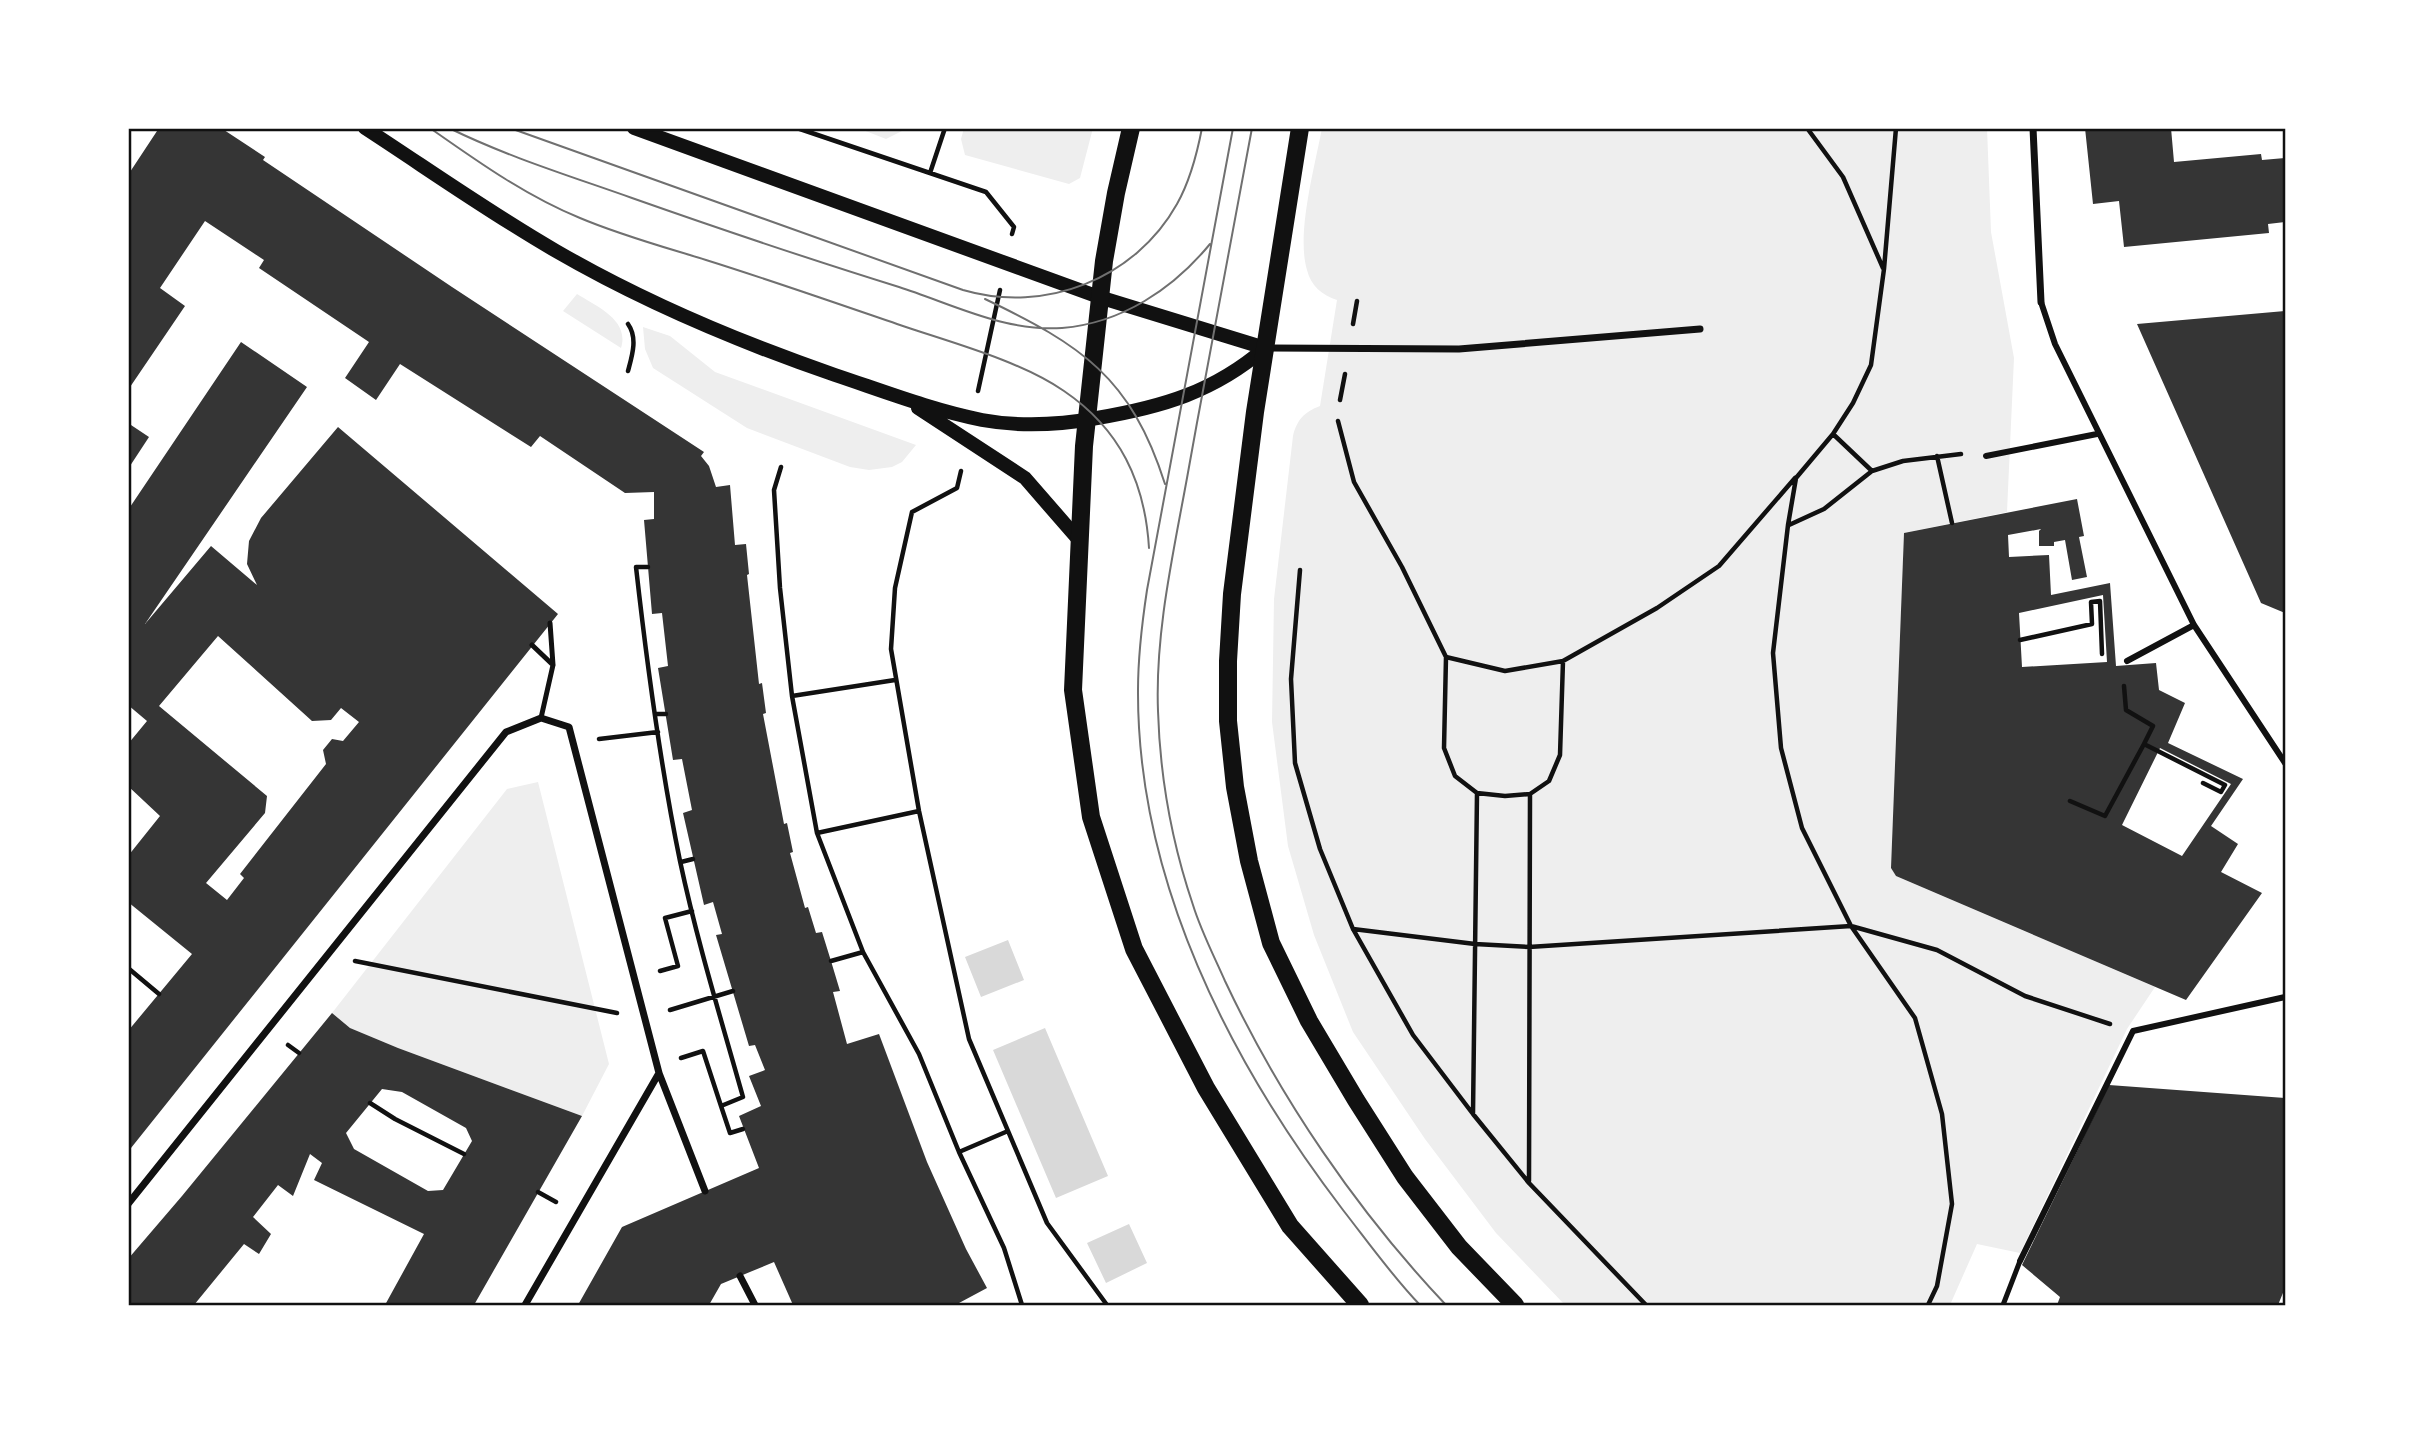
<svg xmlns="http://www.w3.org/2000/svg" width="2413" height="1433" font-family="Helvetica,sans-serif">
	<style>
		.green { fill: #eee }
		.water { fill: #d9d9d9 }
		.building { fill: #353535; fill-rule: evenodd }
		.lines { fill: none; stroke-linecap: round; stroke-linejoin: round }
		.path { stroke: #111; stroke-width: 4.5 }
		.service { stroke: #111; stroke-width: 5 }
		.pedestrian { stroke: #111; stroke-width: 6 }
		.minor { stroke: #111; stroke-width: 7 }
		.secondary { stroke: #111; stroke-width: 14 }
		.primary { stroke: #111; stroke-width: 18 }
		.tram { stroke: #707070; stroke-width: 2 }
		.neatline { fill: none; stroke: #111; stroke-width: 2.5 }
	</style>
	<rect width="100%" height="100%" fill="#fff"/>
	<path class="green" d="M858,128H908L886,139Z
		M964,128H1093L1080,178L1069,184L965,155L961,139Z
		M1322,128H1987L1991,232L2014,358L2007,512L1904,533L1891,868L1896,876L2155,987L2127,1029L2020,1253L1977,1244L1950,1305H1565L1496,1233L1425,1139L1353,1032L1314,935L1288,846L1272,722L1274,599L1293,436C1297,420 1304,412 1320,406L1337,300C1322,295 1311,286 1307,270C1296,234 1315,166 1322,128Z
		M577,294C596,306 630,320 621,348L563,311Z
		M643,327L670,336L715,372L916,445L902,462L892,467L869,470L850,467L747,428L653,368L645,349Z
		M538,782L609,1064L582,1116L398,1048L350,1028L332,1013L507,789Z"/>
	<path class="water" d="M1008,940L1024,980L981,997L965,957Z
		M1045,1028L1108,1176L1056,1198L993,1050Z
		M1129,1224L1147,1263L1106,1283L1087,1243Z"/>
	<path class="building" d="M159,128H221L265,157L263,160L452,287L704,452L701,456L709,466L716,487L730,485L735,545L746,544L749,574L747,575L759,684L762,683L766,713L763,714L784,824L787,823L793,852L790,853L805,908L808,907L816,933L822,932L831,961L840,991L833,992L847,1044L879,1034L927,1162L966,1249L987,1288L959,1303L960,1305H793L774,1262L721,1284L709,1305H578L622,1227L759,1168L739,1116L761,1106L749,1076L765,1070L755,1045L749,1046L716,935L722,934L713,902L704,905L683,813L692,810L682,759L673,760L658,668L668,666L662,613L652,614L644,520L654,519V492L625,493L540,436L531,447L400,364L376,400L345,378L369,342L259,268L264,260L205,221L160,288L185,306L128,390V175Z
		M2085,128H2171L2174,162L2261,154L2262,160L2285,158V222L2268,224L2269,233L2124,247L2119,201L2093,204Z
		M2285,311V613L2261,603L2137,324Z
		M241,342L307,387L145,624L211,546L257,585L247,564L249,541L261,518L338,427L558,614L131,1148L128,1145V1031L192,954L128,902V856L160,816L128,786V744L147,721L128,705V510ZM218,636L312,721L331,720L341,708L359,722L343,741L332,739L323,750L326,764L240,874L244,878L227,900L206,883L265,813L267,796L159,706Z
		M128,423L149,437L128,469Z
		M2077,499L2084,536L2079,537L2087,577L2072,580L2065,540L2054,542V546H2039V531L2041,529L2008,535L2009,557L2049,555L2051,595L2110,583L2116,666L2156,663L2159,690L2185,703L2168,743L2243,779L2211,826L2238,844L2221,872L2262,893L2186,1000L1896,876L1891,868L1904,533ZM2103,595L2107,662L2022,667L2019,613ZM2160,748L2231,784L2182,856L2122,825Z
		M332,1013L350,1028L398,1048L582,1116L474,1305H385L424,1234L314,1180L322,1163L310,1154L293,1196L278,1185L253,1217L271,1234L259,1254L244,1244L194,1305H128V1259L182,1196ZM382,1089L402,1092L466,1128L472,1141L443,1190L428,1191L354,1149L346,1133Z
		M2109,1085L2285,1098V1288L2278,1305H2057L2060,1297L2022,1265Z"/>
	<g class="lines">
		<path class="path" d="M797,128L986,192L1014,227L1012,234
			M1807,128L1843,177L1883,268
			M1896,128L1884,269L1871,365L1853,403L1833,434L1796,478L1788,525L1773,653L1781,748L1802,828L1851,926L1915,1018L1942,1114L1952,1204L1937,1286L1928,1305
			M930,173L945,128
			M1353,324L1357,301
			M628,371C632,356 638,338 628,324
			M978,391L1000,290
			M1340,400L1345,374
			M1338,421L1354,482L1402,567L1446,657
			M1833,434L1872,471
			M1937,456L1952,523
			M781,467L774,490L780,588L792,696L817,833L863,952L919,1054L959,1152L1004,1248L1022,1305
			M961,471L957,488L912,512L895,588L891,649L919,811L969,1039L1047,1223L1107,1305
			M1789,525L1824,509L1872,471L1903,461L1961,454
			M648,567H636C647,665 660,764 680,861C697,941 721,1019 743,1097L721,1106L703,1051L681,1058
			M1300,570L1291,679L1295,763L1320,849L1353,929L1413,1035L1473,1114L1529,1183L1646,1305
			M2020,640L2092,624L2091,602L2100,601L2102,654
			M1563,661L1560,755L1549,781L1530,794L1505,796L1477,793L1455,776L1444,748L1446,657L1505,671L1563,661L1657,608L1719,566L1795,478
			M2124,686L2126,710L2153,726L2144,744L2225,785L2221,792L2203,783
			M792,696L895,680
			M655,714H666
			M599,739L658,732
			M2070,801L2105,816L2144,744
			M817,833L919,811
			M681,862L693,859
			M1353,929L1475,944L1529,947L1851,926L1937,950L2025,996L2110,1024
			M355,961L617,1013
			M831,961L863,952
			M128,968L159,994
			M660,971L678,966L665,918L692,911
			M670,1010L733,991
			M288,1045L299,1053
			M370,1103L395,1119L464,1154
			M721,1106L730,1133L743,1129
			M1473,1114L1477,793
			M959,1152L1008,1131
			M1529,1181L1530,794
			M538,1192L556,1202"/>
		<path class="service" d="M532,645L553,665
			M541,718L553,665L550,623
			M2003,1305L2020,1261"/>
		<path class="pedestrian" d="M2041,302L2055,344L2194,625L2285,763
			M1986,456L2097,434
			M2127,661L2194,625
			M2020,1261L2133,1031L2285,997"/>
		<path class="minor" d="M2033,128L2041,302
			M1266,348L1459,349L1700,329
			M128,1204L506,732L541,718L569,727L659,1073L705,1191
			M740,1276L755,1305
			M525,1305L659,1073"/>
		<path class="secondary" d="M365,128C428,169 490,213 556,251C644,302 739,342 835,375C883,391 932,410 982,420C1020,427 1059,425 1097,418C1162,407 1214,392 1265,348
			M634,128L1099,297L1265,348
			M918,408L1025,478L1078,539"/>
		<path class="primary" d="M1131,128L1116,193L1104,261L1084,446L1073,690L1091,817L1134,949L1206,1088L1290,1226L1360,1305
			M1300,128L1255,412L1232,594L1228,661V721L1235,787L1249,861L1271,943L1309,1021L1356,1100L1405,1177L1459,1247L1515,1305"/>
		<path class="tram" d="M430,128C477,161 526,196 580,218C620,235 664,247 706,260C770,280 833,302 897,324C949,342 1019,360 1064,391C1120,429 1145,482 1149,548
			M449,128C508,157 570,176 632,198C720,229 809,259 899,287C952,304 1005,332 1062,328C1122,323 1173,289 1210,244
			M510,128L963,290C1045,314 1135,279 1177,204C1190,181 1197,154 1202,128
			M1233,128L1147,590C1142,623 1138,657 1138,690C1137,881 1230,1062 1343,1210C1368,1242 1392,1276 1420,1305
			M1252,128C1230,244 1208,361 1187,478C1173,555 1155,633 1158,711C1160,776 1172,843 1193,905C1201,931 1214,956 1225,981C1280,1098 1357,1211 1446,1305
			M985,299C1081,345 1131,377 1165,484"/>
	</g>
	<rect width="2413" height="1433" fill="none" stroke="#ffffff" stroke-width="259"/>
	<rect x="130" y="130" width="2154" height="1174" class="neatline"/>
</svg>
